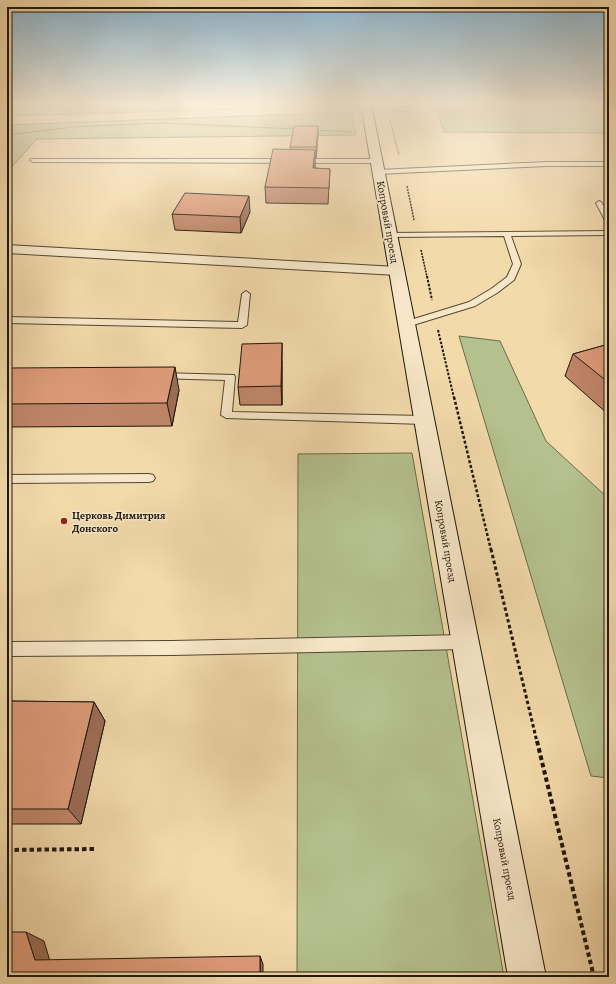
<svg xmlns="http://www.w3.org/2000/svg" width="616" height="984" font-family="Alegreya,serif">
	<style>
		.green { fill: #b4c18e; stroke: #686c4c }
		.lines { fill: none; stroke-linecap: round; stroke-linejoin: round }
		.lane-casing { stroke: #524733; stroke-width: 2 }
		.street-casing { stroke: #524733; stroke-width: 2 }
		.secondary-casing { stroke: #1d160b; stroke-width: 2 }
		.path-far5 { stroke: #1d160b; stroke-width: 1; stroke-dasharray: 1.5 1; stroke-linecap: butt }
		.path-far4 { stroke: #1d160b; stroke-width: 1.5; stroke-dasharray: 2 1; stroke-linecap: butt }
		.path-far3 { stroke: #1d160b; stroke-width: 2; stroke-dasharray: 2.5 1.5; stroke-linecap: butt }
		.path-far2 { stroke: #1d160b; stroke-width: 2.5; stroke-dasharray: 3 2; stroke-linecap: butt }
		.path-far1 { stroke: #1d160b; stroke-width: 3; stroke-dasharray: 3.5 2.5; stroke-linecap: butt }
		.path { stroke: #1d160b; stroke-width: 4; stroke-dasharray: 4.5 3; stroke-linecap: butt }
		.lane { fill: #f7e7c8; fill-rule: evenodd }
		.street { fill: #f7e7c8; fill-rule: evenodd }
		.secondary { fill: #f7e7c8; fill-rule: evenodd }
		.wall { fill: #c0866a; stroke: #1d160b }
		.shaded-wall { fill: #9c6d56; stroke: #1d160b }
		.building { fill: #df9c7b; stroke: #1d160b }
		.poi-dot { fill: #8f2418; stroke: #f7e7c8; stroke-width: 1.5 }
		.labels { text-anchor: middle; stroke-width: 3; stroke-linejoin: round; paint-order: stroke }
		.street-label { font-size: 11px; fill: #1d160b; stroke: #f7e7c8 }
		.poi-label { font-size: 11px; font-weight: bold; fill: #1d160b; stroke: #f7e7c8; text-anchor: start }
	</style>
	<rect width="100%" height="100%" fill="#f3daab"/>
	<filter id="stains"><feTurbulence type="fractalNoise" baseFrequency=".005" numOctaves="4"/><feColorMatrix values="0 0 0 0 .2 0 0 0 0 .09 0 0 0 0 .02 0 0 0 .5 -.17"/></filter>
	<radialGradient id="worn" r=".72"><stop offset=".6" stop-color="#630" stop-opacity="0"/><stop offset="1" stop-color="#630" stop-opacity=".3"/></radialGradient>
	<path class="green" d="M7,104H343L341,106L7,116Z
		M499,104H609V133L444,132L435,106Z
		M351,112L356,135L37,139L7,172V125Z
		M459,336L500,341L546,441L609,499V778L591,776Z
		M412,453L504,977H297L298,454Z"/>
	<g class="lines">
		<g class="lane-casing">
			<path id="lane" d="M31,159H376L379,161L376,163L33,162L30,160Z
				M547,162H609V166H547L378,174L375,172L378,170Z
				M599,201L601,202L609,214V222H606L596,203Z
				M609,231V235L511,236L521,264L514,280L497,293L475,306L410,326L407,327L402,324L404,322L469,302L491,289L507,277L513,264L504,236L390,237L386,235L387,233Z
				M246,291L250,294L247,325L242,328L7,323V317L238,322L242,294Z
				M161,373L234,375L235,377L232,412L424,416L428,418L429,420L428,422L424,424L226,418L221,415L225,380L157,378L156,376L157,374Z
				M149,474L153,475L155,478L153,481L149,482L7,483V475Z
				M465,635L470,637L472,642L470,647L465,649L172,655L7,656V642L172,641Z"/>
		</g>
		<g class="street-casing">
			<path id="street" d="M7,245L397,267L402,268L404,271L402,274L397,275L7,253Z"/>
		</g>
		<g class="secondary-casing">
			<path id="secondary" d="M361,104H371L546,977H508Z"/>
		</g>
		<path class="path-far5" d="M388,112L417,111L415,106
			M390,120L399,155
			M315,130L352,132
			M7,135L74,127L162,123L296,129"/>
		<path class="path-far4" d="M407,186L414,220
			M421,250L427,277"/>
		<path class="path-far3" d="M427,276L432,300
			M438,330L454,398"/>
		<path class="path-far2" d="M454,397L491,550"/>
		<path class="path-far1" d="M491,549L537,742"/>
		<path class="path" d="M537,741L594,977
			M7,850L97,849"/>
		<use href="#lane" class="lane"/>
		<use href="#street" class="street"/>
		<use href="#secondary" class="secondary"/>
	</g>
	<path class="wall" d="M318,126V136L316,158H315V168L330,169L328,204L266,203L265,187L290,150V147Z
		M250,212L241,233L175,230L172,214Z
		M609,344V415L565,376L573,354Z
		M282,361V405H240L238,387Z
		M7,368L179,390L172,426L7,427Z
		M7,701L94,702L105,721L81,824H7Z"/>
	<path class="shaded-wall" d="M318,126V136L316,158V147Z
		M315,150V164L313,184V168Z
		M249,196L250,212L241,233L240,217Z
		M282,343V405L281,386Z
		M175,367L179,390L172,426L167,403Z
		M94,702L105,721L81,824L68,809Z
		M26,932L44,941L52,968L35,960Z
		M260,956L263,964V977H260Z"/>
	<path class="building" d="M294,126H318L316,147H290Z
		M273,149L315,150L313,168L330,169L329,188L265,187Z
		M185,193L249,196L240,217L172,214Z
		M282,343L281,386L238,387L242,344Z
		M609,344V383L573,354Z
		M175,367L167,403L7,404V368Z
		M7,701L94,702L68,809H7Z
		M7,932H26L35,960L260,956V977H7Z"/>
	<linearGradient id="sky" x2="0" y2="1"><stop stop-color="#8ab6d2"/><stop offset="0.43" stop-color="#faeed9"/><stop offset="1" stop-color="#faeed9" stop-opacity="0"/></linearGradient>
	<rect width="616" height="242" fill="url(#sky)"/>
	<circle class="poi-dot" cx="64" cy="521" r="4"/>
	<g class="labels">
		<g class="street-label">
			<text transform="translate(388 222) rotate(80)" y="4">Копровый проезд</text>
			<text transform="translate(446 541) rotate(80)" y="4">Копровый проезд</text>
			<text transform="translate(505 859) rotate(79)" y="4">Копровый проезд</text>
		</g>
		<g class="poi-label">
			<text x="72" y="519">Церковь Димитрия<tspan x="72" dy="13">Донского</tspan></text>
		</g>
	</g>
	<rect width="616" height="984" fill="none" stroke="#f3daab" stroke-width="24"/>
	<rect x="8" y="8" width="600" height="968" fill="none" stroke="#1d160b" stroke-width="2"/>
	<rect x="12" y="12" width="592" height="960" fill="none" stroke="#1d160b"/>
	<rect width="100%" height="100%" filter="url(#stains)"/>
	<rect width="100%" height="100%" fill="url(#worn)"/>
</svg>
